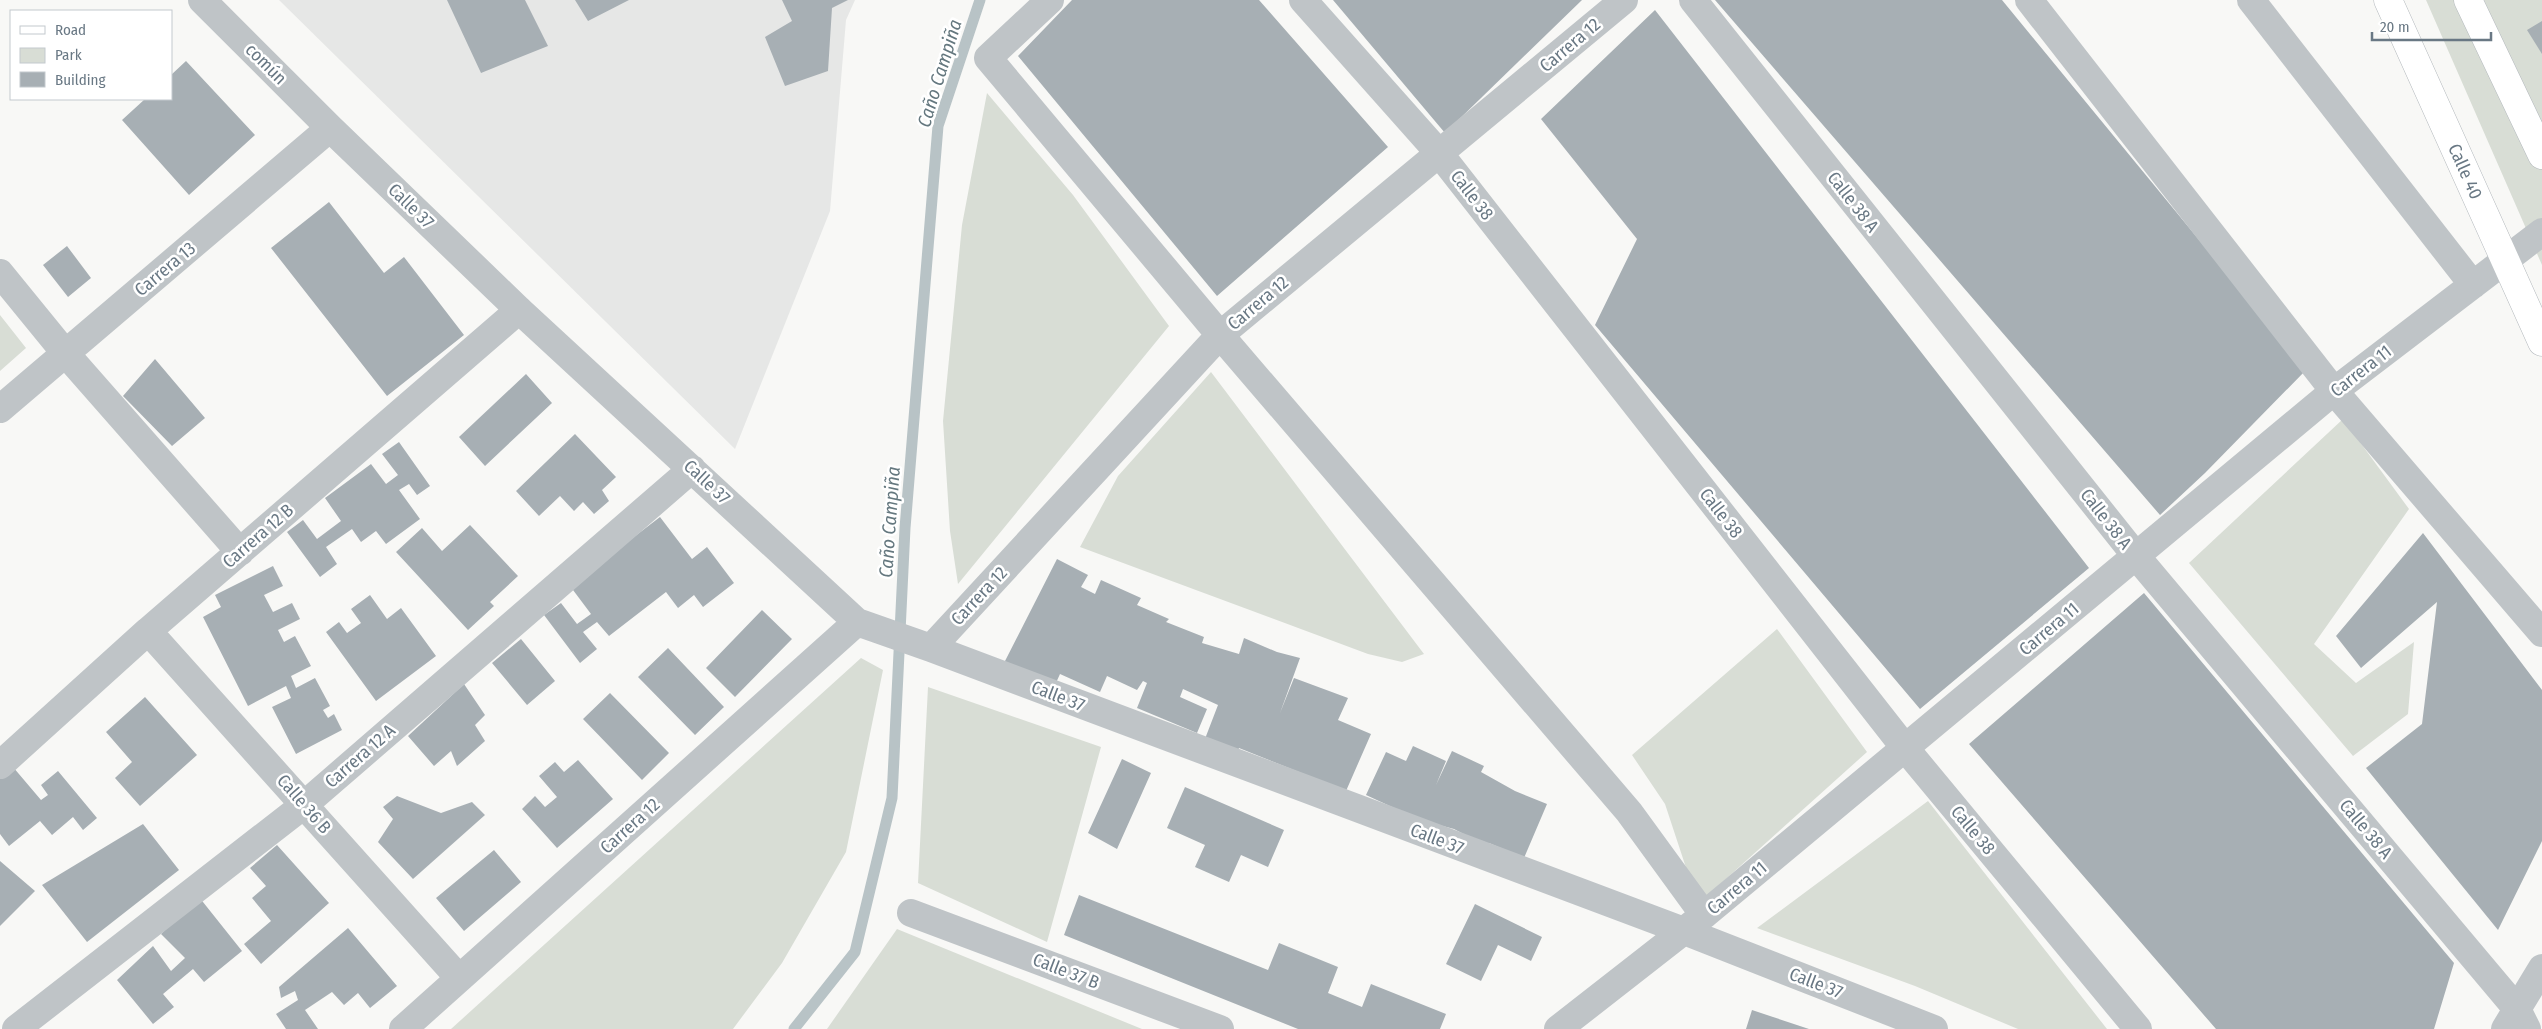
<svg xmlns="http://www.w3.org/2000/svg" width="2542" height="1029" font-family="'Fira Sans Condensed',sans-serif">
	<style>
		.built { fill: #e6e7e6 }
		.green { fill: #d8ddd5 }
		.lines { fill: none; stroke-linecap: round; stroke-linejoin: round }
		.stream { stroke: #b8c3c6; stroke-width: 11 }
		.building { fill: #a7afb4 }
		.secondary-casing { stroke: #b4b9bd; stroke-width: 29 }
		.minor { stroke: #bfc4c7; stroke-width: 28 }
		.tertiary { stroke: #bfc4c7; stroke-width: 28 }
		.secondary { stroke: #fff; stroke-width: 28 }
		.labels { text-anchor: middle; stroke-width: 5; stroke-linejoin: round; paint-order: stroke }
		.street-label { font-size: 18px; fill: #697884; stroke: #fff }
		.water-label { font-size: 19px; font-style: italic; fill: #65787f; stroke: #fff }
	</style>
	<rect width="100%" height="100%" fill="#f8f8f6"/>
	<path class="built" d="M279,0H855L846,20L830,211L735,449Z"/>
	<path class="green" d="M2426,0H2542V265Z
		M987,93L1073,195L1169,326L958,584L950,531L943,421L962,225Z
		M0,315L26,348L0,371Z
		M1211,372L1424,654L1402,662L1368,654L1080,547L1118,476Z
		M2343,419L2409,509L2314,644L2356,683L2414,642L2408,714L2353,756L2189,563Z
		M1777,629L1867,752L1698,904L1665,804L1632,755Z
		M861,658L883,670L846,852L782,963L733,1029H451Z
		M928,687L1101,747L1047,942L918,883Z
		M1928,801L2107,1029H2018L1915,986L1757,928Z
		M897,929L1142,1029H827Z"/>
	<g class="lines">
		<path class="stream" d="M794,1029L855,952L892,798L905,528L938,126L980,0"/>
	</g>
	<path class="building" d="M447,0H525L548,46L481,73Z
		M575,0H629L588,21Z
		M782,0H848L832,8L828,71L785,86L765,37L792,21Z
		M1072,0H1259L1388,147L1217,296L1018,56Z
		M1333,0H1582L1445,133Z
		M1715,0H2002L2306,370L2205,473L2160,515Z
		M1655,10L2089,568L1920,709L1595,325L1637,239L1541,119Z
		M2542,21V54L2527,30Z
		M186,61L255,135L189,195L122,120L145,99H171V75Z
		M329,202L384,273L404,257L464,335L387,396L271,248Z
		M67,246L91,278L68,297L43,265Z
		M155,359L205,418L172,446L123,396Z
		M526,374L552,403L485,466L459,437Z
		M575,434L616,477L602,490L609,501L594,514L583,502L574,511L560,496L539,516L516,491Z
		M399,442L430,486L417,495L409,484L399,490L420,519L386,544L376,531L361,542L352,529L326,547L337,564L320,577L287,532L303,520L317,539L341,521L325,498L371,464L386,484L398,475L382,454Z
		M660,517L692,559L707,547L734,583L703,607L694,595L678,608L666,592L609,636L597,622L583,632L597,649L580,663L544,615L561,603L577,624L591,614L570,586Z
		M470,525L518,576L490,602L494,606L468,630L396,552L422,528L442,551Z
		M2423,533L2542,690V841L2498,930L2366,768L2422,724L2437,602L2361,668L2336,636Z
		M1057,559L1088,575L1081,587L1095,594L1101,580L1141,598L1137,605L1169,619L1166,622L1204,637L1202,643L1239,654L1244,638L1277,652L1300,658L1280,713L1294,678L1348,698L1338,720L1371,734L1346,791L1239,748L1235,758L1203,744L1218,705L1183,689L1180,697L1207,709L1197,733L1137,708L1147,683L1143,681L1137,690L1107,676L1100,692L1060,674L1055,685L1004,663Z
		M273,566L283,586L264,595L273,612L292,603L300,619L278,630L284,642L295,636L311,666L291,676L296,688L315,678L330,706L323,710L328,718L334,714L342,730L296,754L272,707L291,698L286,686L248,706L203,617L221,607L215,595Z
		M2144,593L2454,963L2434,1029H2216L1969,744Z
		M370,595L387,619L401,608L436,656L376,701L326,632L339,622L347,633L361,623L351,609Z
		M762,610L792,639L735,697L706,668Z
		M521,639L555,681L527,705L492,663Z
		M668,648L724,707L695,735L638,677Z
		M464,684L485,715L475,725L485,741L457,766L451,751L434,766L408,736Z
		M610,693L669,753L642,780L583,719Z
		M145,697L197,755L140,806L115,778L132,762L106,732Z
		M1413,746L1446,761L1436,785L1452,751L1484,766L1481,772L1515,791L1547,804L1524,858L1489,843L1488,847L1454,829L1420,820L1366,795L1386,752L1406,761Z
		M1122,759L1151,773L1117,849L1088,833Z
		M578,760L613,799L557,848L522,809L535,796L545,807L557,797L539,776L555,762L564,772Z
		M13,767L41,800L48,795L41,785L58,771L97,818L83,830L73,817L52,835L40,821L9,846L0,834V778Z
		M1185,787L1284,830L1268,867L1241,855L1229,882L1195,867L1205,845L1167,828Z
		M397,796L441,813L472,802L485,815L413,879L378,842L393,819L383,807Z
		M143,824L179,870L87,942L42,885Z
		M277,845L329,903L261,964L244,944L271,921L252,898L266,886L250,868Z
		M494,850L521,882L464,931L436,898Z
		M0,861L35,891L0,926Z
		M1079,895L1268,970L1279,943L1338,967L1328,993L1362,1007L1371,984L1446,1014L1440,1029H1298L1064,935Z
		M199,897L242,951L204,982L193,969L163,994L174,1007L153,1024L117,980L153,946L171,971L185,958L161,934Z
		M1475,904L1542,937L1531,961L1498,945L1481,981L1446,964Z
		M348,928L397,986L370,1008L358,993L344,1005L332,992L305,1010L318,1029H286L276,1014L298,1000L295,991L281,998L279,987Z
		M1752,1010L1809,1029H1746Z"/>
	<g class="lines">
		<g class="secondary-casing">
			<g id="secondary">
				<path id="s1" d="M2388,0L2542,342"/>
				<path d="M2468,0L2542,155"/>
			</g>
		</g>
		<path class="minor" d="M202,0L330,128L519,310L857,622L931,648L1684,931L1934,1029
			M1050,0L988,58L1220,335L1629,812L1704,915
			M1303,0L1439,153L1905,748L2138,1029
			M1693,0L2136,556L2517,1009L2527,1029
			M2029,0L2334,391L2542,633
			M2251,0L2473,285
			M0,273L66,354L240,552
			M0,409L330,128
			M148,631L459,978
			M931,648L1220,335L1624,0
			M0,765L148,631L519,310
			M911,913L1220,1029
			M16,1029L304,805L692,469
			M403,1029L857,622
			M1558,1029L1704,915L2334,391L2542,232"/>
		<path class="tertiary" d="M2505,1029L2542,968"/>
		<use href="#secondary" class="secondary"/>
	</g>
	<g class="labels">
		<g class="street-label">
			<text transform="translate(1570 45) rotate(-40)" y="6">Carrera 12</text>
			<text transform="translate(266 64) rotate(45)" y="6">común</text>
			<text dy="6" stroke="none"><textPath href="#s1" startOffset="188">Calle 40</textPath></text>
			<text transform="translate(1472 195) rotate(52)" y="6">Calle 38</text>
			<text transform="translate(1853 202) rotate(52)" y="6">Calle 38 A</text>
			<text transform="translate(411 206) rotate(44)" y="6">Calle 37</text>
			<text transform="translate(165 269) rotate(-40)" y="6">Carrera 13</text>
			<text transform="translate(1258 303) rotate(-40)" y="6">Carrera 12</text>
			<text transform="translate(2361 371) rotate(-38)" y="6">Carrera 11</text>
			<text transform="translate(707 482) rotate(43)" y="6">Calle 37</text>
			<text transform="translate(1721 513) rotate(52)" y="6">Calle 38</text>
			<text transform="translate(2106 519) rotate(52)" y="6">Calle 38 A</text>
			<text transform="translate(258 536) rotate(-41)" y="6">Carrera 12 B</text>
			<text transform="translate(979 596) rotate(-47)" y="6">Carrera 12</text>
			<text transform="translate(2049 629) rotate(-40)" y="6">Carrera 11</text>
			<text transform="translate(1058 696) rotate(21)" y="6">Calle 37</text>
			<text transform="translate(360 756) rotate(-41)" y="6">Carrera 12 A</text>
			<text transform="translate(304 804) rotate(49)" y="6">Calle 36 B</text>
			<text transform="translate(630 826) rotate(-42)" y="6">Carrera 12</text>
			<text transform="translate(2366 829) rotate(50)" y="6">Calle 38 A</text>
			<text transform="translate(1973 830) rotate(50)" y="6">Calle 38</text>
			<text transform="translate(1437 839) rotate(21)" y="6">Calle 37</text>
			<text transform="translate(1737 888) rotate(-40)" y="6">Carrera 11</text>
			<text transform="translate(1066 971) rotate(21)" y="6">Calle 37 B</text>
			<text transform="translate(1816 983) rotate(21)" y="6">Calle 37</text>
		</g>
		<g class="water-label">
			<text transform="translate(939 73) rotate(-73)" y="7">Caño Campiña</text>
			<text transform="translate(889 522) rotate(-86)" y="7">Caño Campiña</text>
		</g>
	</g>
	<rect x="10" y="10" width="162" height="90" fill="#ffffff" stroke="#c3c9ce"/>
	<rect x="20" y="26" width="25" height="8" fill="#ffffff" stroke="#c3c9ce"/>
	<text x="55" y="35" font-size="15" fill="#697884">Road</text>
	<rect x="20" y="48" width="25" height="15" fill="#d8ddd5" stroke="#c3c9ce"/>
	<text x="55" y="60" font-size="15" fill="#697884">Park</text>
	<rect x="20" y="72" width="25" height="15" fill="#a7afb4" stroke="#c3c9ce"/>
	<text x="55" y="85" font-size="15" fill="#697884">Building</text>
	<path d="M2372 32v8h119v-8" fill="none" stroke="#697884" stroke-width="2.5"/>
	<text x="2380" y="32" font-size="15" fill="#697884" stroke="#ffffff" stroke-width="4" paint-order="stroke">20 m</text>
</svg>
